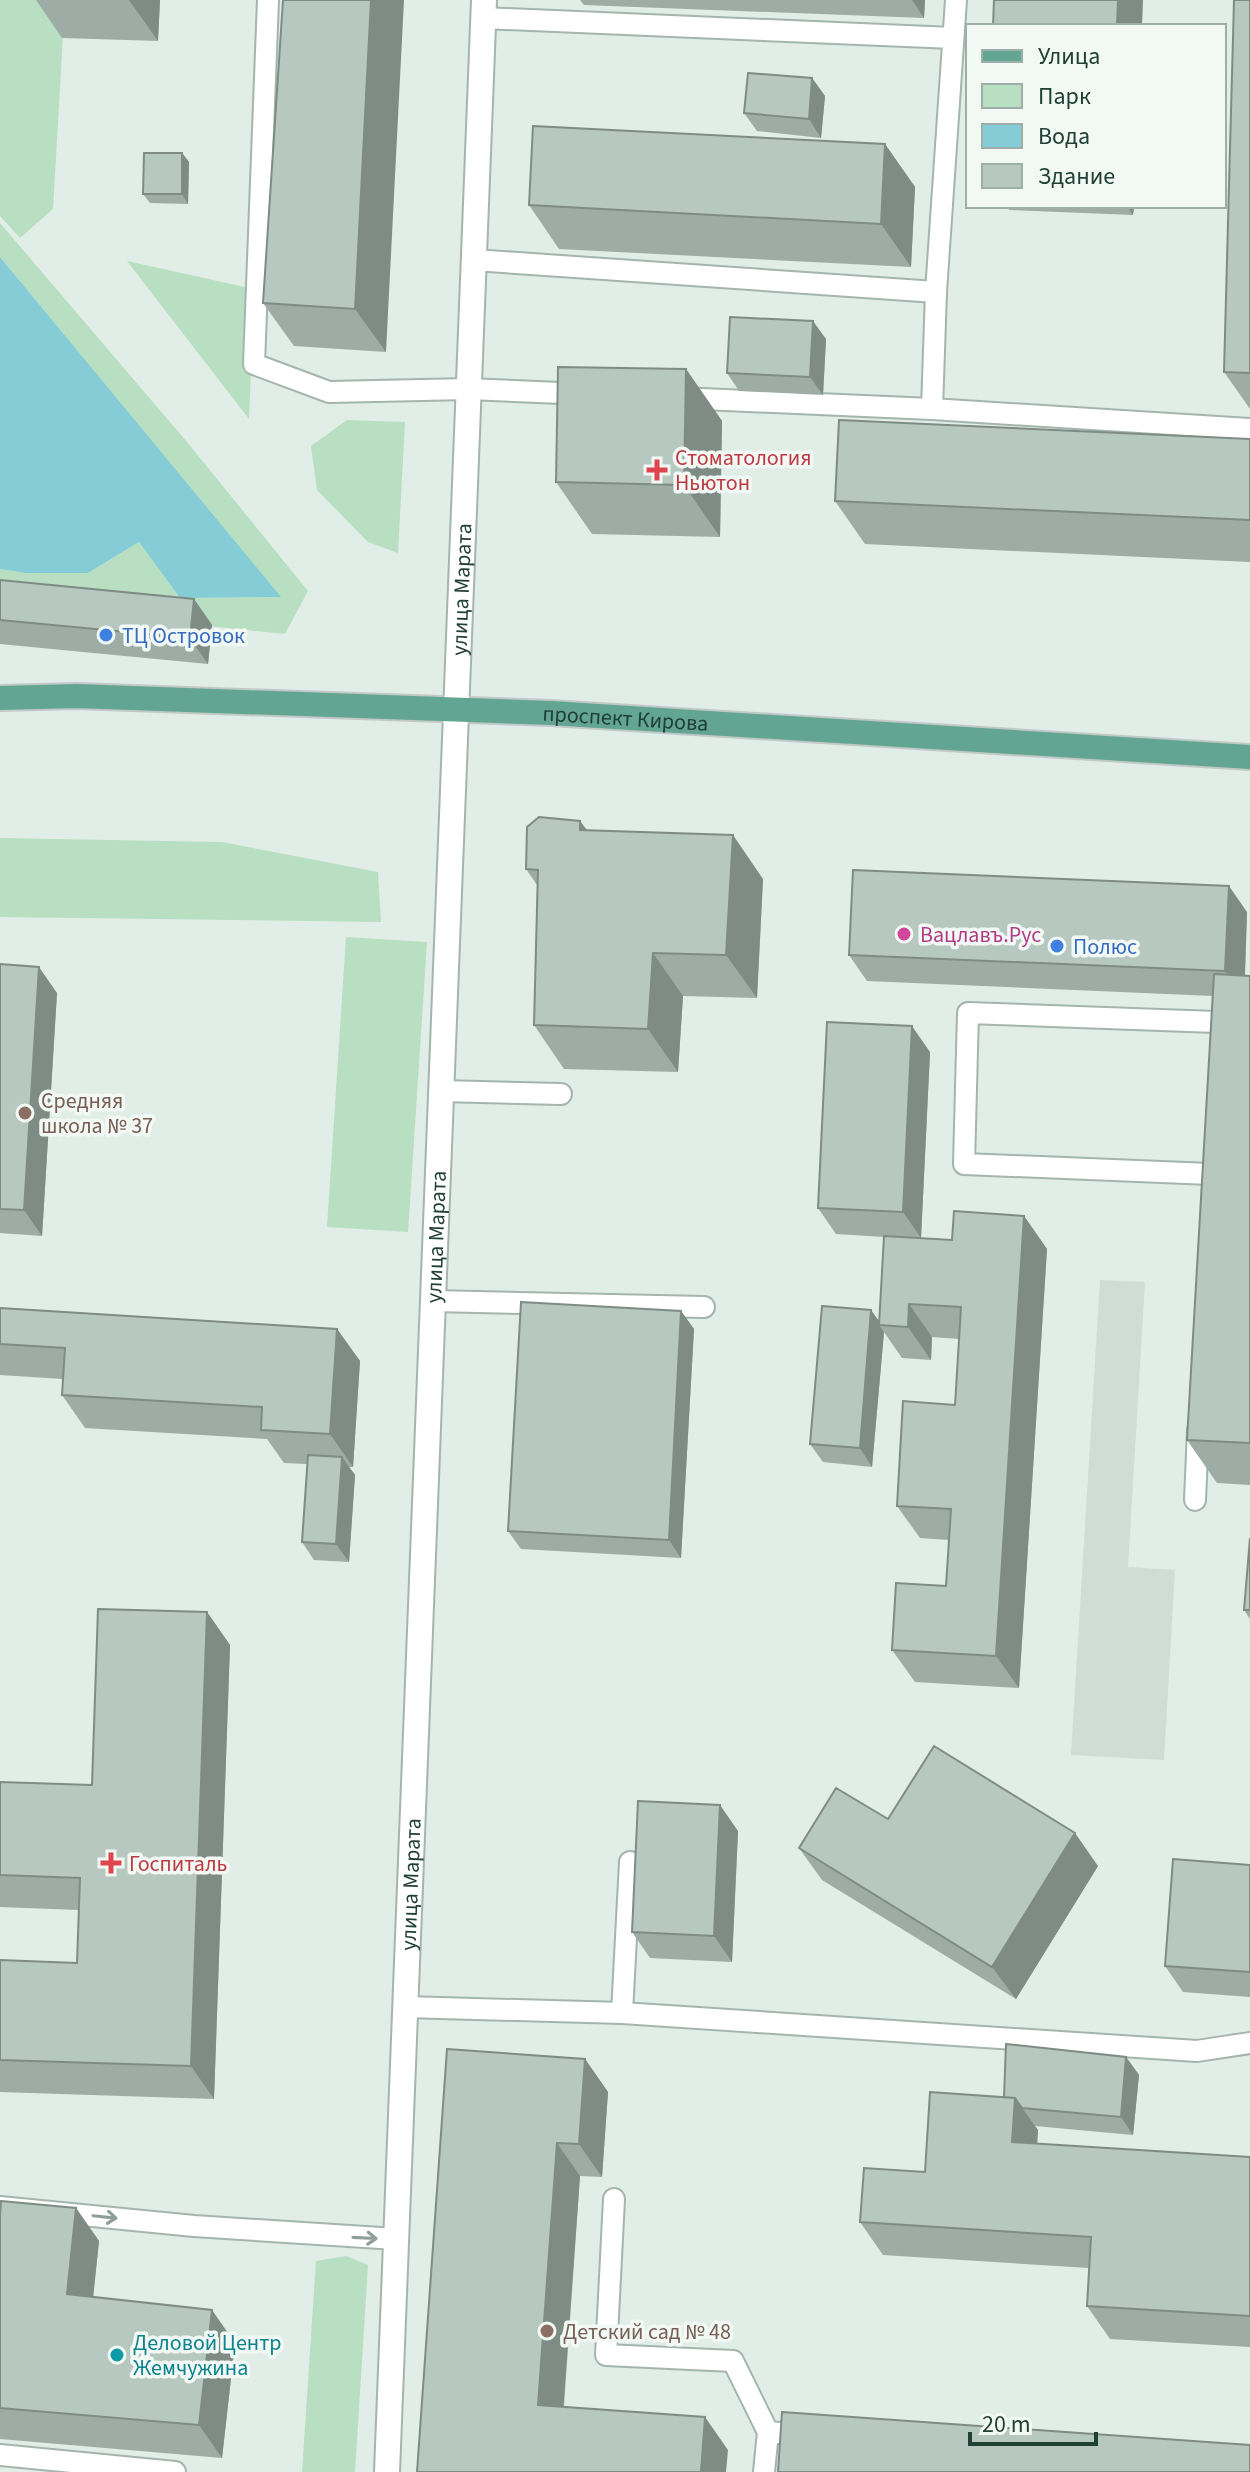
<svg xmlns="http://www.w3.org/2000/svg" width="1250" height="2472" font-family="'Source Sans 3',sans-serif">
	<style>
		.built { fill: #cfddd6 }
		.green { fill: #b8dfc2 }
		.water { fill: #85ccd6 }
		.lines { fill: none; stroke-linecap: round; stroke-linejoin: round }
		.service-casing { stroke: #a3b5ae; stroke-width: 24 }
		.minor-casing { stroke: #a3b5ae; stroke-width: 28 }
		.primary-casing { stroke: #c1c9c6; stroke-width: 28 }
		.service { stroke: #fff; stroke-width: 20 }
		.minor { stroke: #fff; stroke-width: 24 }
		.primary { stroke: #62a592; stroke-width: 24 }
		.wall { fill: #9daca5 }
		.shaded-wall { fill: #7f8c86 }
		.building { fill: #b6c8c0; stroke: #7f8c86; stroke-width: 2 }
		.oneway { stroke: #909f9a }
		.health-dot { fill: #e0444e; stroke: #f2f9f5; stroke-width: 3 }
		.shop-dot { fill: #3f7fe0; stroke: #f2f9f5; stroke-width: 3 }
		.hotel-dot { fill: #d1479c; stroke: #f2f9f5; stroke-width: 3 }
		.education-dot { fill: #8d6e63; stroke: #f2f9f5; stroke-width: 3 }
		.culture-dot { fill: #0f9aa8; stroke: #f2f9f5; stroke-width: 3 }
		.labels { text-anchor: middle; stroke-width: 7; stroke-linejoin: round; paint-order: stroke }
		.health-label { font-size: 22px; fill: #be3a42; stroke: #f2f9f5; text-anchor: start }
		.street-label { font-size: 22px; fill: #203f35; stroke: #f2f9f5 }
		.shop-label { font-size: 22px; fill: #366cbe; stroke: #f2f9f5; text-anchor: start }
		.hotel-label { font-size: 22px; fill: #b23c85; stroke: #f2f9f5; text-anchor: start }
		.education-label { font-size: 22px; fill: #785e54; stroke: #f2f9f5; text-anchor: start }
		.culture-label { font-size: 22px; fill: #0d838f; stroke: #f2f9f5; text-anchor: start }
	</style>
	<rect width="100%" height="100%" fill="#e1ede7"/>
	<path class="built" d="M1100,1280L1145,1282L1128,1567L1175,1570L1164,1760L1071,1755Z"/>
	<path class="green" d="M0,0H65L53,209L20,238L0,216Z
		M0,223L187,442L308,591L285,634L0,605V569L25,573H88L139,542L180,598L280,597L0,257Z
		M127,261L254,289L249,419Z
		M347,420L405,422L398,553L368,542L317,490L311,446Z
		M0,838L222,842L378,872L381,922L0,917Z
		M346,937L427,942L408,1232L327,1227Z
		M346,2256L368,2265L355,2472H302L316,2261Z"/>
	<path class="water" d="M0,257L281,597L180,598L139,542L88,573H25L0,569Z"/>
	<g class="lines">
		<g class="service-casing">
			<path id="service" d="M268,0L254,364L329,392L468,389L584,394
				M483,18L953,38
				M474,260L936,292L932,409L1250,429
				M936,292L956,0
				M680,398L932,409
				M441,1091L561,1094
				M1210,1174L964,1164L968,1013L1216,1022L1250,1006
				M433,1301L704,1307
				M1195,1500L1198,1430
				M405,2007L622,2013L630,1862
				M622,2013L1197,2051L1250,2043
				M614,2199L606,2355L733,2361L768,2432L805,2435
				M0,2207L194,2226L396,2239
				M0,2455L175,2472
				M764,2472L768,2432"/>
		</g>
		<g class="minor-casing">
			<g id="minor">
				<path id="s1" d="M387,2472L484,0"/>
			</g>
		</g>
		<g class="primary-casing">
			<g id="primary">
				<path id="s2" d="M0,698L77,696L551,713L1250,757"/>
			</g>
		</g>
		<use href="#service" class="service"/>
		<use href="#minor" class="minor"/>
		<use href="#primary" class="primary"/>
	</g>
	<path class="wall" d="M36,0H160L158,41L62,38Z
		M283,0L386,352L294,346L263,303Z
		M580,0H925L924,18L584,5Z
		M1250,0V409L1224,372Z
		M812,78L825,96L821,138L757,131L744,113Z
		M885,144L915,187L911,267L559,249L529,205Z
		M182,153L189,162L188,204L150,203L143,194Z
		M1007,206H1134L1133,215L1009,210Z
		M826,339L823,395L739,391L727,373Z
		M686,369L722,421L720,537L592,534L556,482Z
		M1250,439V562L865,544L835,501Z
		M0,580L194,599L212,625L208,664L0,644Z
		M580,821L587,830L763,879L757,998L683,996L678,1072L564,1069L534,1025L537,885L526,869Z
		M1247,912L1245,976H1250V1485L1217,1483L1187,1440L1213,996L867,981L849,955Z
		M0,964L57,993L42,1236L0,1233Z
		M930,1052L921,1238L952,1240L1024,1216L1047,1249L1019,1688L915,1682L892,1650L946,1586L949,1540L920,1538L897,1506L955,1405L959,1339L932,1337L931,1360L902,1358L884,1332L872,1467L823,1462L810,1444L879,1321L884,1237L836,1234L818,1208Z
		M0,1308L337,1329L360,1361L353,1467H349L355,1475L349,1562L314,1560L302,1542L307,1464L284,1463L267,1439L85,1428L62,1395L63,1379L0,1375Z
		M681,1311L694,1329L681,1558L521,1549L508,1531Z
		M1250,1538V1619L1244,1610Z
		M207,1612L230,1645L214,2099L0,2092V1960L77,1963L79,1910L0,1907V1782L92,1785Z
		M888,1819L1098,1866L1016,1999L822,1880L799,1848Z
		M738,1831L732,1962L650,1958L632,1932Z
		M1250,1865V1997L1183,1992L1165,1966Z
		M1126,2057L1139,2075L1133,2135L1035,2126L1038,2130L1037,2144L1250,2157V2347L1110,2339L1087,2306L1089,2268L883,2255L860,2222L925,2172L1004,2097Z
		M585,2059L608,2092L602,2177L580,2176L564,2407L728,2450L417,2472Z
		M76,2208L99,2241L93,2297L235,2343L222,2458L0,2439V2216Z"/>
	<path class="shaded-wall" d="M129,0H160L158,41Z
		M371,0H404L386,352L355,309Z
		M912,0H925L924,18Z
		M1118,0H1143L1142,26H1117Z
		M812,78L825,96L821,138L809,119Z
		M885,144L915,187L911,267L881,224Z
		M182,153L189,162L188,204L182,194Z
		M1127,206H1134L1133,215Z
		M813,321L826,339L823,395L810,377Z
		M686,369L722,421L720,537L684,485Z
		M194,599L212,625L208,664L190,638Z
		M580,821L611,864L580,830Z
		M733,835L763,879L757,998L726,955Z
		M1229,886L1247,912L1244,997L1225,971Z
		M653,953L683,996L678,1072L648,1029Z
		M39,967L57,993L42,1236L24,1210Z
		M912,1026L930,1052L921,1238L903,1212Z
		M1024,1216L1047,1249L1019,1688L996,1656Z
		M909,1304L932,1337L931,1360L908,1327Z
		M871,1310L882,1325H879L884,1332L872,1467L860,1448Z
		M681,1311L694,1329L681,1558L669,1540Z
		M337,1329L360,1361L353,1467L330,1434Z
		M342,1457L355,1475L349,1562L336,1544Z
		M207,1612L230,1645L214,2099L191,2066Z
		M720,1805L738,1831L732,1962L714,1936Z
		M1075,1833L1098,1866L1016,1999L992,1967Z
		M1126,2057L1139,2075L1133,2135L1121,2117Z
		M585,2059L608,2092L602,2177L579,2144Z
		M1015,2098L1038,2130L1035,2175L1012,2142Z
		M557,2143L580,2176L561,2438L538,2405Z
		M76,2208L99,2241L90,2327L67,2294Z
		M212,2310L235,2343L222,2458L199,2425Z
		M705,2417L728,2450L726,2472H701Z"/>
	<path class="building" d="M283,0H371L355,309L263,303Z
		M994,0H1118L1117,26H993Z
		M1234,0H1250V373L1224,372Z
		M748,73L812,78L809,119L744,113Z
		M533,126L885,144L881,224L529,205Z
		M144,153H182V194H143Z
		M730,317L813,321L810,377L727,373Z
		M558,367L686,369L684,485L556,482Z
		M839,420L1250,439V520L835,501Z
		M0,580L194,599L190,638L0,620Z
		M539,817L580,821V830L733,835L726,955L653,953L648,1029L534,1025L538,870L526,869L527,827Z
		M853,870L1229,886L1225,971L849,955Z
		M0,964L39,967L24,1210L0,1209Z
		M1214,974L1250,976V1443L1187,1440Z
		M827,1022L912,1026L903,1212L818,1208Z
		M954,1211L1024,1216L996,1656L892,1650L896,1583L946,1586L951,1509L897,1506L903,1401L955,1405L961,1307L909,1304L908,1327L879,1325L884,1236L952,1240Z
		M521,1302L681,1311L669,1540L508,1531Z
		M822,1306L871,1310L860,1448L810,1444Z
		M0,1308L337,1329L330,1434L261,1430L262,1407L62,1395L65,1348L0,1344Z
		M308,1455L342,1457L336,1544L302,1542Z
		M1250,1538V1610H1244Z
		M98,1609L207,1612L191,2066L0,2060V1960L77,1963L80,1878L0,1875V1782L92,1785Z
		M934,1746L1075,1833L992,1967L799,1848L836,1788L888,1819Z
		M638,1801L720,1805L714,1936L632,1932Z
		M1173,1859L1250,1865V1972L1165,1966Z
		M1006,2044L1126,2057L1121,2117L1022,2108L1015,2098L1004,2097Z
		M447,2049L585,2059L579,2144L557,2143L538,2405L705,2417L701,2472H417Z
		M930,2092L1015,2098L1012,2142L1250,2157V2316L1087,2306L1091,2237L860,2222L864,2168L925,2172Z
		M1,2201L76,2208L67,2294L212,2310L199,2425L0,2408V2216Z
		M782,2412L1250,2445V2472H778Z"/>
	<defs><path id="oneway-shaft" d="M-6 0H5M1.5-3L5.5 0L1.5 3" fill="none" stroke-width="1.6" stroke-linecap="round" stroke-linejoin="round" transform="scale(2)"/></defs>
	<g class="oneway">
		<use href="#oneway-shaft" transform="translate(105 2217) rotate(6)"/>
		<use href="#oneway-shaft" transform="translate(365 2238) rotate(3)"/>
	</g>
	<g class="health-dot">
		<path d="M653 458h8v8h8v8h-8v8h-8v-8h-8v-8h8z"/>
		<path d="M107 1851h8v8h8v8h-8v8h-8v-8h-8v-8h8z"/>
	</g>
	<g class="shop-dot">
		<circle cx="106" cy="635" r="8"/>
		<circle cx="1057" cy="946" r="8"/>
	</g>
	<circle class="hotel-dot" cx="904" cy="934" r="8"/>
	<g class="education-dot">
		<circle cx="25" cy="1113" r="8"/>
		<circle cx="547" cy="2331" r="8"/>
	</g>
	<circle class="culture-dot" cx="117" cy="2355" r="8"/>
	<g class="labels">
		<g class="health-label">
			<text x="675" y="465">Стоматология<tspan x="675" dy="25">Ньютон</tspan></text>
			<text x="129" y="1871">Госпиталь</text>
		</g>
		<g class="street-label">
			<text dy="8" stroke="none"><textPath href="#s1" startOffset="1884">улица Марата</textPath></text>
			<text dy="8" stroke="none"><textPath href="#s2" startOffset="626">проспект Кирова</textPath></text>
			<text dy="8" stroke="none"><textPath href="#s1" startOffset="1236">улица Марата</textPath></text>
			<text dy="8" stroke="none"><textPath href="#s1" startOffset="588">улица Марата</textPath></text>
		</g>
		<g class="shop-label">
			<text x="122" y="643">ТЦ Островок</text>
			<text x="1073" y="954">Полюс</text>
		</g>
		<g class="hotel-label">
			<text x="920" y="942">Вацлавъ.Рус</text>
		</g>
		<g class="education-label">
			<text x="41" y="1108">Средняя<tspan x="41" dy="25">школа № 37</tspan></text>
			<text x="563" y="2339">Детский сад № 48</text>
		</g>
		<g class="culture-label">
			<text x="133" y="2350">Деловой Центр<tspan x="133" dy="25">Жемчужина</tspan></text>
		</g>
	</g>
	<rect x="966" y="24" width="260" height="184" fill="#f2f9f5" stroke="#9eafa8" stroke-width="2"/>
	<rect x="982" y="50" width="40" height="12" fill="#62a592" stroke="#9eafa8" stroke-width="2"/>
	<text x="1038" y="64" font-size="24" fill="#203f35">Улица</text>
	<rect x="982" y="84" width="40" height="24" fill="#b8dfc2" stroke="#9eafa8" stroke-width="2"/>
	<text x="1038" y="104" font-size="24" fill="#203f35">Парк</text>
	<rect x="982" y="124" width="40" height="24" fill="#85ccd6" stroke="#9eafa8" stroke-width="2"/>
	<text x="1038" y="144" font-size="24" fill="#203f35">Вода</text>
	<rect x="982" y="164" width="40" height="24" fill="#b6c8c0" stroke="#9eafa8" stroke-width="2"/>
	<text x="1038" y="184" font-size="24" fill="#203f35">Здание</text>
	<path d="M970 2432v12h126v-12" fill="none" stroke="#203f35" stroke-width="4"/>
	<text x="982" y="2432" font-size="24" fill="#203f35" stroke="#f2f9f5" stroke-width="6" paint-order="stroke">20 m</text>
</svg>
